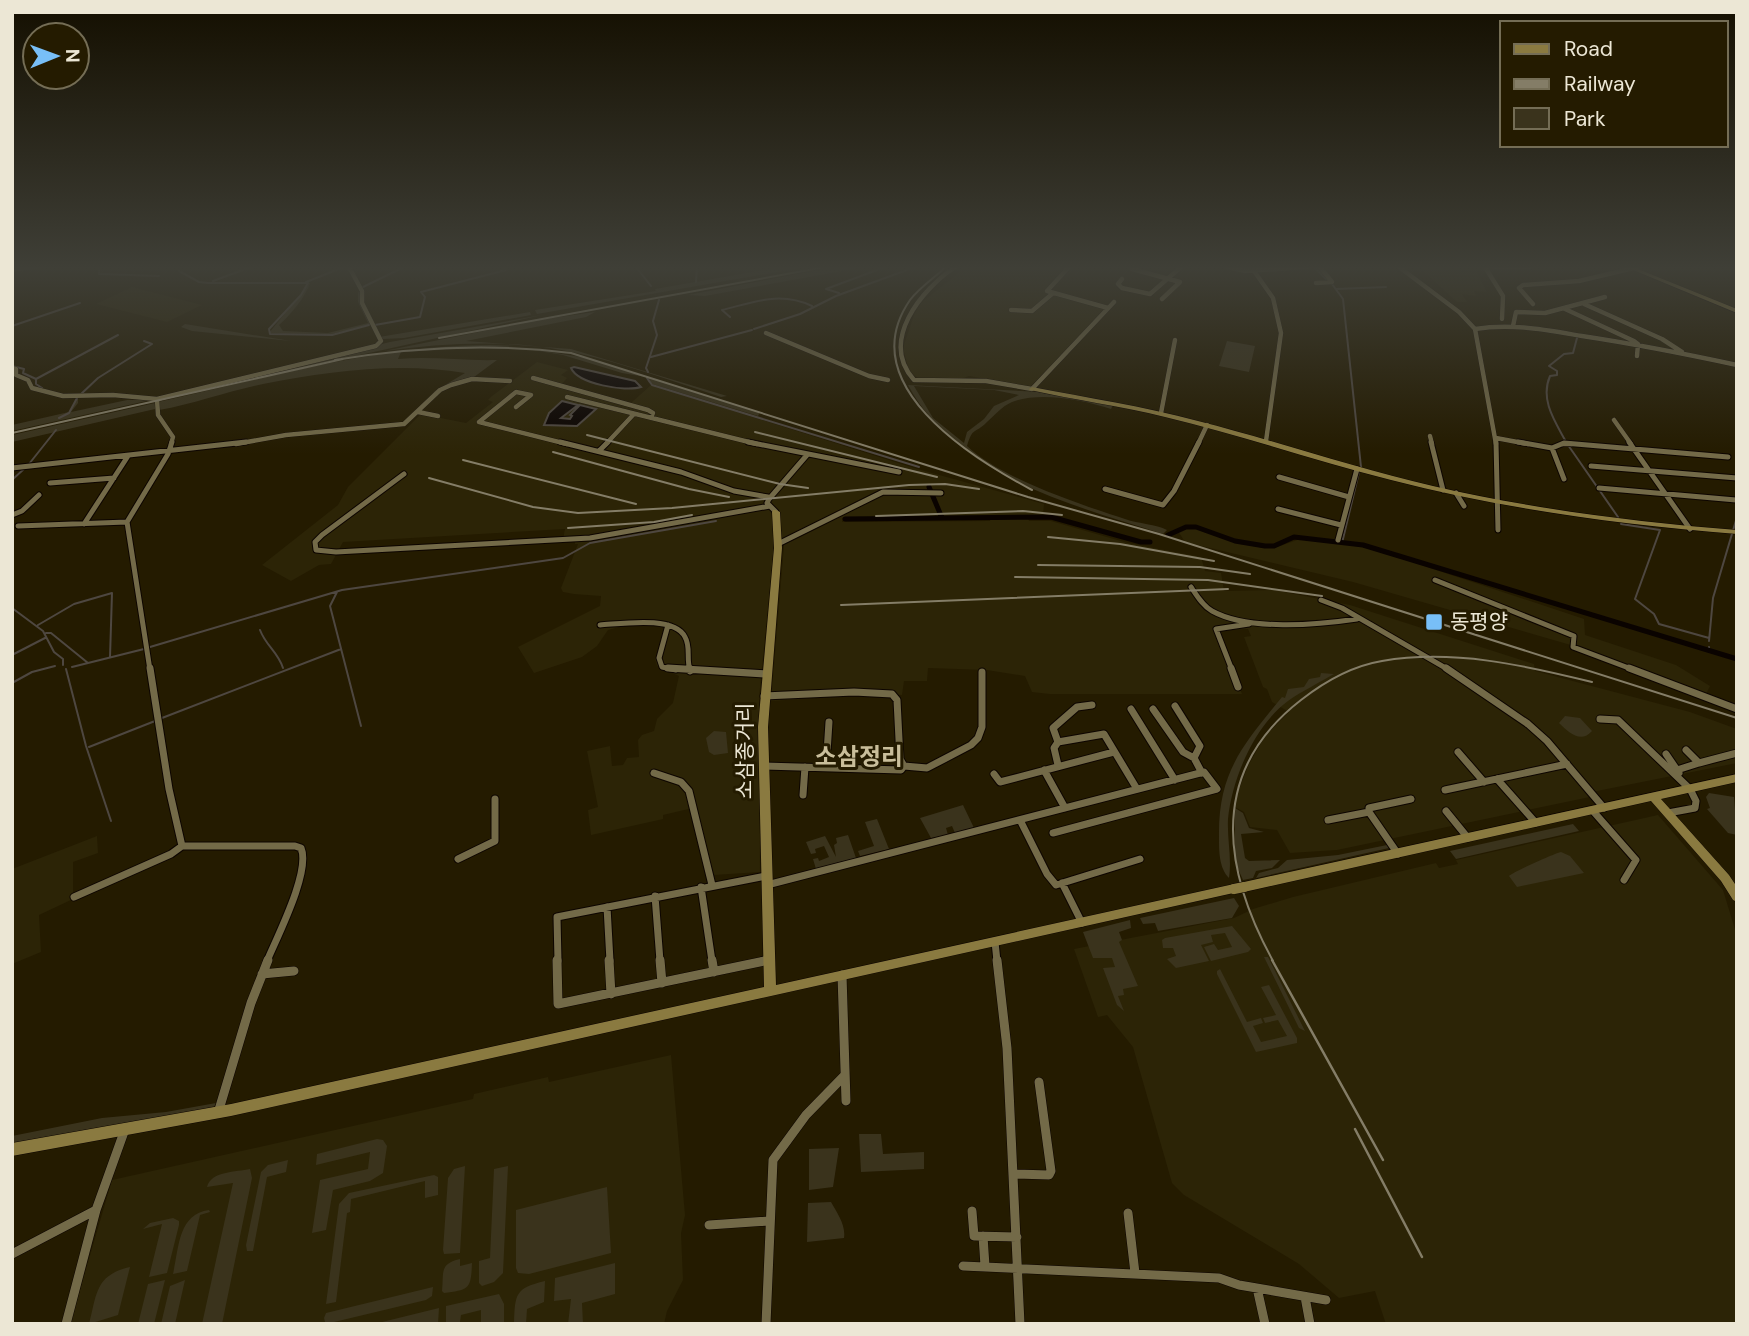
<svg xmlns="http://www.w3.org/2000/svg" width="1749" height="1336" font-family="'DM Sans','Noto Sans KR',sans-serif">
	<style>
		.built { fill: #2c2406 }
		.green { fill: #3a331c; fill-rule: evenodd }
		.water { fill: #0a0300; stroke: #4e4740; stroke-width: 2 }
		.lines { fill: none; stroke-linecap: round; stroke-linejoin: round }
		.stream { stroke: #4e4740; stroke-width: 2 }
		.canal { stroke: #0a0300; stroke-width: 5 }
		.street-far3-casing { stroke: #0d0500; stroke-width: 5 }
		.street-far2-casing { stroke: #0d0500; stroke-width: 7 }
		.street-far1-casing { stroke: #0d0500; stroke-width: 9 }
		.street-casing { stroke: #0d0500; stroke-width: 10 }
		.secondary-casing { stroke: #0d0500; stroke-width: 1 }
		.street-far3 { stroke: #736a48; stroke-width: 4.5 }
		.street-far2 { stroke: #736a48; stroke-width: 5 }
		.street-far1 { stroke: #736a48; stroke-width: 7 }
		.street { stroke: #736a48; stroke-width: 9 }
		.secondary { fill: #8a7a40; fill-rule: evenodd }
		.rail-far1 { stroke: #847d67; stroke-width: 2 }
		.rail { stroke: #847d67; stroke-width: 2.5 }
		.secondary-bridge-casing { stroke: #0d0500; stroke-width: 11; stroke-linecap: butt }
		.secondary-bridge { stroke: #8a7a40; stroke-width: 10 }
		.poi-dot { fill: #78bff7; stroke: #241b00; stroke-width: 2.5 }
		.labels { text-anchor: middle; stroke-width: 6; stroke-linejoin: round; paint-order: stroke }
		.poi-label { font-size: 21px; fill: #ece7d5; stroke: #241b00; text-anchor: start }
		.street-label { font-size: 21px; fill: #ece7d5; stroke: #241b00 }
		.quarter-label { font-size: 24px; font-weight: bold; fill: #c9be9b; stroke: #241b00 }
	</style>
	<rect width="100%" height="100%" fill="#241b00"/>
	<path class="built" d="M966,267H1066L1047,287L1045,292L1104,307L1106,311L1030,387L969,376L961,379L920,380L909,371L903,348L914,315L921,303Z
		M1419,267L1460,268L1461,272L1477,273L1487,292L1474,291L1476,296L1462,294L1467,302H1457Z
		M132,287L202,305L167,322L96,304Z
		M537,362L568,370L561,375L567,378L562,384L631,403L651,385L914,468L1044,504L1043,516L842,518V522L990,521V519L1028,518L1029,521H1051L1128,543L1201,557L1205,571L1221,573L1224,591L1274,590L1350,605L1534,664L1535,671L1690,712L1737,729V763L1587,793L1590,797L1337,850L1290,853L1277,830L1250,827L1244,812L1235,807L1234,803L1248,766L1265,736L1289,712L1272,702L1267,689L1263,687L1244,637L1251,636L1248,629L1222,630L1219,633L1242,694H1050L1032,692L1025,676L987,670L928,668L927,681H904L902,695L877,694L771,701L784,545H774L759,698L760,872L714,875L702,835L697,807L663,815V819L591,835L588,810L598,807L587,751L610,746L612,766L623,765L627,758L639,757L638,740L642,735L654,731L657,719L673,703L679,676L657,666L655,659L664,637L665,625L659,624L626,625L608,630L597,646L582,657L534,673L518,647L600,606L601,596L574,594L563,592L561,588L578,544H575V538L563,539L565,529L343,542L331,564L319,565L291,581L262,565L338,505L348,487L421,414L466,423L493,402L488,400L492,396Z
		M1189,528L1202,530L1236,543L1264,548L1277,547L1300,539L1363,547L1397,557L1584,619L1585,635L1676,665L1710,686L1705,696L1581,648L1353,582L1185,542L1178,531Z
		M1658,815L1723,890L1737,936V1324H1386L1375,1291L1339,1298L1299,1264L1184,1195L1172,1183L1133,1047L1107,1015L1098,1017L1074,949L1234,918L1253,909L1293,897L1436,863L1439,868L1458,864L1456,860Z
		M97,836L98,853L73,862V899L39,915L41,952L12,964V869Z
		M671,1055L685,1215L681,1233L683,1280L667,1311L664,1324H70L112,1180L473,1099L474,1094L548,1077L549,1082Z"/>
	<path class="green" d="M782,267H806L537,314L535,310L656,291L655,289Z
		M834,267H864L705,296L688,295Z
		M306,282L310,283C305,298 291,314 279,325L283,331L328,333L368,323L358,302V291L372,324L332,334L269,333L309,284Z
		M530,312L531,315L404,338L383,339L379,337Z
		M595,312L586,317L466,341L571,349L727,396L721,397C665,379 608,357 550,348C495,340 439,344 384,351L538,320Z
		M542,315L160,399L390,342Z
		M185,324L291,341L192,331L181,327Z
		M1227,341L1255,346L1249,372L1219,366Z
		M490,345L515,346L401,352L398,359C431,356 464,361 497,360L474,377L447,385L411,419L435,391L465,373C399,362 329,371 263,384C228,391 194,404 159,410L158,402C267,378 378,345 490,345Z
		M515,347L588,358L760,412L758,416L649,383L646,377L622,373L563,355Z
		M908,385L1042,392L1113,405L1111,409C1084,400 1040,391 1012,402C1001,407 996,414 987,422C974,435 973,426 967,446C1000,478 1082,505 1125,519C1139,524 1156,524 1167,530L1163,534C1072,505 957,476 908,385ZM914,386L994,390L1019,395L994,406L984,419L967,432L964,443L933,418Z
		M78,397V403L71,412L127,400H151L12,431V425L69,412Z
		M155,403V409L12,442V435Z
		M1321,673L1334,674C1319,683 1302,691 1288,701C1254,726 1232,779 1228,819C1227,840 1232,858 1229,878C1219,868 1219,851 1219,837C1218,772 1243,745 1282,697L1285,698L1288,689L1304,687L1309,679L1320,677Z
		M1565,716L1580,718L1592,731C1581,744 1568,732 1559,723Z
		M714,731L726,732L728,753L714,755L709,752L706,738Z
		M1709,793L1734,797L1737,835L1728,833L1707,809L1710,808L1706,797Z
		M963,805L974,828L955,833L952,826L946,828L948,835L931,838L920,818Z
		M1235,808L1243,813L1249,828L1264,832L1241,834L1245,858L1249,861L1280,860L1272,868L1256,871L1253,878L1243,880L1235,862Z
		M877,819L889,849L860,856L858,851L874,846L865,822Z
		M1573,824L1579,831L1456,859L1450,851Z
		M848,835L856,858L816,869L813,859L818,858L819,861L829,857L824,846L815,849L816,853L811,854L806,842L825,836L836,857L834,845L837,843L836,838Z
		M1387,845L1389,848L1256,878L1259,873L1278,868L1287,860L1338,855Z
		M1561,852L1570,856L1584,873L1517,887L1509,876C1513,872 1553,854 1561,852Z
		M1234,898L1239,906L1232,918L1158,931L1155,923L1143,924L1140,918Z
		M1130,920L1131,928L1119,932L1122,940L1119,942L1138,986L1123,989L1124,995L1118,996L1124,1011L1117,1005L1103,968L1115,967L1112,958H1093L1083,932Z
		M1232,926L1251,949L1248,952L1211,961L1204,947L1214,944L1218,950L1232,947L1225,933L1211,935L1213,942L1201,945L1209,961L1176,968L1167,959L1176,956L1173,948H1163L1162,940L1165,938Z
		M1264,957H1268L1305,1031L1299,1028Z
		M1220,969L1247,1022L1261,1018L1263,1023L1253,1026L1261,1042L1287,1036L1278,1020L1265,1023L1263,1018L1276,1015L1261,987L1269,985L1297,1038V1043L1256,1052L1217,974V971Z
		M216,1103L214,1107L12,1146V1136L102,1118L166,1112Z
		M859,1134H881L883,1154L924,1152V1169L861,1172Z
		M377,1139L383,1140L387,1146L383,1173L370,1181L333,1190L326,1230L312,1233L320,1180L368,1169L370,1152L316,1165L317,1154Z
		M839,1148L833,1187L809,1190V1149Z
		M288,1160L286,1172L267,1177L253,1251H247L246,1245L261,1172L268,1165Z
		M465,1166L460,1253L444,1254L443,1250L448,1178L454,1169Z
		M508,1166L503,1273L494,1282L482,1286L479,1283V1261L490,1258L494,1169Z
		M250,1169L252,1178L222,1324H202L233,1183L207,1187C211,1171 236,1172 250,1169Z
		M434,1175L438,1177V1195L425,1198V1181L351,1199L350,1212L347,1213L336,1302L326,1304L339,1204L349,1193Z
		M607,1187L611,1253L529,1274L518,1273L516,1268V1210Z
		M831,1202C837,1213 846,1225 844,1238L807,1242L808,1203Z
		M209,1210L210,1212L200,1215L187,1271L173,1274C179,1248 178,1214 209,1210Z
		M173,1218L179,1221V1225L167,1273L149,1277L162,1224L143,1229L150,1223Z
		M460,1259V1266L472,1263C471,1288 470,1290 444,1293L442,1291C444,1272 439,1264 460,1259Z
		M615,1263V1294L582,1303L583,1324H568L571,1299L554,1301L555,1278Z
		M130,1267L118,1315L89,1324C97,1294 95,1275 130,1267Z
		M165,1280L154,1324H138L148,1284Z
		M185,1280L175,1324H161L170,1286Z
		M545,1281L544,1302L527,1309L526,1324H514C515,1294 515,1288 545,1281Z
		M433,1287L432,1296L426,1300L330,1323L325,1322L324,1318L326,1313Z
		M499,1294L504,1304V1324H481V1310L461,1315L460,1322L446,1324V1306Z
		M439,1308L438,1324H374Z"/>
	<path class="water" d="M574,367L635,381L641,387C625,392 578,384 571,368Z
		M562,401L578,405L561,418L570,419L572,416L570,415L580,405L596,409L577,426L544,425L549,413Z"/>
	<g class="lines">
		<path class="stream" d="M99,267V274L159,276
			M636,267L651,286
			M1315,268L1328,281
			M12,271L41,267
			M179,271L199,282L208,283H308L301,295L269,329L270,334L332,335L369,325
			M213,281L251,267
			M306,282L344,267
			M696,282L697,267
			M1332,284L1343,299L1361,467
			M363,287L404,267
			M1336,289L1386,287
			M839,293L826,289L885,267
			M730,317L722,310C755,302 780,291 812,306
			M375,325L420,317L425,297L421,292L506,270L503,267
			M12,326L80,303
			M754,329L800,314L836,296L915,267
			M651,357L752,330
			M12,366L24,369L23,373L36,379V384L42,388
			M648,372L646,368L657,335L653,321L659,300
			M647,378L652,385L919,467
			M36,379L118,335
			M80,395L98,378L152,344L144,341
			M59,418L69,413L77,398
			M1565,440C1554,420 1540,399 1550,376L1557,375V371L1549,366L1564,354L1573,353L1577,338
			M1568,445L1618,517
			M29,464L56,430
			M12,480L25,468
			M1621,524L1660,530L1635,599L1654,614L1659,624L1709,638
			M1342,543L1359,472
			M337,592L330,606L361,726
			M12,608L43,631L54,652L63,659V665
			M38,625L74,604L112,593L110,657
			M260,630C266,646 278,652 283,668
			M46,633H51L88,663
			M1709,641L1713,598L1737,517
			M150,647L342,590L563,558L590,543L716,521
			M1709,647V650
			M12,655L45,638
			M72,667L144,649
			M66,669L86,746L111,821
			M12,683L32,672L55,666
			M162,718L341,649
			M89,747L155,721"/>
		<path class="canal" d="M929,487L942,518
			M845,519L1051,517L1141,542H1150
			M1168,535L1186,527H1196L1235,541L1265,546H1274L1294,537L1363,545L1737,659"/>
		<g class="street-far3-casing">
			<path id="street-far3" d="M955,267C921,290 879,341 914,380L986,381L1032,389L1114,302
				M1069,267L1047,291L1108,308
				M1227,267L1245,271L1307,267
				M1399,267L1459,312L1475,329
				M1485,267L1503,296L1502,319
				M1493,267H1530
				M1132,269L1180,282L1162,299
				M1254,271L1273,298L1281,333L1266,441
				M1122,279L1118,284L1122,288L1150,294L1181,267
				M1316,283L1332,282L1320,267
				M1533,304L1519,288L1523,285L1579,281L1638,267
				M1584,304L1662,339L1682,352
				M1565,309L1634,341L1638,344L1637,356
				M1011,310L1032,311L1052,294
				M1513,326L1516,312L1545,313L1605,297
				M766,333L869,376L888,380
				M12,368L16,369V375L28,380L32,388L63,396L113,395L157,399L158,415L173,437L171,444
				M533,378L648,410L653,413L651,418
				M567,397L757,444
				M157,399L376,346L381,341L362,303V291L349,267
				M516,407L531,395L516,392L479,422L567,444
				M418,412L438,416
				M1161,413L1175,340
				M1614,420L1631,444
				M1430,436L1432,444
				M1496,438L1528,444
				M236,444L286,435L404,424L440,390L451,385L472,379L510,381
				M606,444L633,415
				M1198,444L1207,425
				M1496,444L1475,329C1512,323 1546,330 1582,336C1635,344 1686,354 1737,365
				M1562,444H1572"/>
		</g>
		<g class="street-far2-casing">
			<path id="street-far2" d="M560,442L681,472L734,491L768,497
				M748,442L899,472
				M1431,442L1443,490
				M1496,442L1498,530
				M1518,442L1552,448L1564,443L1728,457
				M1629,442L1690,529
				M1552,448L1564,479
				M599,451L608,442
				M1591,466L1737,478
				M12,468L246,442
				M404,474L322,535L315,542L316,550L336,552L590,538L770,506
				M1279,477L1349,497
				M50,483L114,478
				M1599,488L1736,500
				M1105,489L1163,505L1174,491L1199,442
				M1456,493L1464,506
				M1278,509L1341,525
				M776,512L767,503L769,499L807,455
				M12,515L22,511L39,495
				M127,522L150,670
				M84,524L128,456
				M18,526L127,522L168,454L172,442
				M1338,540L1357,469
				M778,544L883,492L941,493
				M1435,580L1574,636L1573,647L1634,670
				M1191,587C1197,596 1203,606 1212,611C1248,631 1317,625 1357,619
				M1321,600L1342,608L1449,670
				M600,625C620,624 674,615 685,637C691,647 686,659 690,670
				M668,625L659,658L662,667L676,670
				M1232,670L1216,629L1249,624"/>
		</g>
		<g class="street-far1-casing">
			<path id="street-far1" d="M150,668L169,789L182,846H295L301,848C311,871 277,937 267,961
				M668,668L766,674
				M689,668L690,671
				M1231,668L1238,687
				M1446,668L1528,724L1547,741L1604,808
				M1629,668L1737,709
				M764,696L854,692L892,694L897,700L900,759L904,766L927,768L971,745L978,738L982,727V672
				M1175,706L1200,746L1194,758L1202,773
				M1131,709L1175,780
				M1153,709L1183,752L1194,758
				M1600,719L1618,720L1690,789L1696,801L1695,808L1668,813
				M1058,742L1104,734L1137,789
				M1458,752L1484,782
				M1666,754L1679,773
				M1699,763L1737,753
				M1058,765L1054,748L1058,742L1053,728L1077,707L1092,705
				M764,766L901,770L904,766
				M826,768L829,722
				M1044,770L1065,808
				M1677,770L1699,763L1686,750
				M654,773L681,782L689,791L712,885
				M994,774L1000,782L1114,752
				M1497,779L1536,823
				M1445,790L1567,764
				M803,795L805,767
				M1446,811L1468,838
				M1593,811L1636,860L1624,880
				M1020,820L1047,874L1056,885L1140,859
				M1328,820L1369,812
				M1398,854L1369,812V808L1411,799
				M458,859L495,841V799
				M1062,883L1082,923
				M767,885L1204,772L1217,789L1053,833
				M701,887L712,961
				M655,896L660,961
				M74,897L171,854L182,846
				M607,907L610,961
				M995,942L997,961
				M558,961L557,917L766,876
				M762,961L769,960"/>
		</g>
		<g class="street-casing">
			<path id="street" d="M557,960L558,1004L769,960
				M609,960L611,994
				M660,960L662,983
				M712,960L714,972
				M997,960L1007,1048L1020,1324
				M262,974L294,971
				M842,975L846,1101
				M218,1113L251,1003L268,960
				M1014,1174L1049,1175L1051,1171L1039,1082
				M972,1211L974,1236L1017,1237
				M1128,1213L1135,1273
				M709,1225L769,1221
				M983,1236L985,1266
				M12,1254L96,1210
				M963,1266L1219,1278L1239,1285L1326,1300
				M1257,1288L1265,1324
				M1305,1297L1310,1324
				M66,1324L96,1210L124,1132
				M766,1324L773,1160L806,1115L845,1075"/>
		</g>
		<g class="secondary-casing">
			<path id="secondary" d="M1626,267H1633L1737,309V313Z
				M1032,387C1088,398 1143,406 1198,421C1277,441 1354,468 1433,486C1533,509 1635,522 1737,530V534C1620,525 1504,509 1391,480C1315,461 1241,435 1165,417C1121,406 1075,400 1030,390L1029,389Z
				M773,510H776L780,512L782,548L768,727L776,985L1234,884L1238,886L1239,889L1238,892L231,1116L12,1156V1143L231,1104L764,987L758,727L774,548L772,512Z
				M1737,774V782L1661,799L1729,875L1737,887V902L1733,900L1721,881L1651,801L1244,892L1240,890L1239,887L1240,884L1244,882Z"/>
		</g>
		<use href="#street-far3" class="street-far3"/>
		<use href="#street-far2" class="street-far2"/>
		<use href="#street-far1" class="street-far1"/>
		<use href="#street" class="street"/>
		<use href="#secondary" class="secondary"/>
		<path class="rail-far1" d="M946,267C935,277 919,288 910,300C852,384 970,457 1032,490
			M439,338L825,267
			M335,360C414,347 491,343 571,353L1028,497L1159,534L1737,718
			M755,432L937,477
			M12,433L343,359
			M587,435L780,484L808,488
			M553,452L689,489L729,497
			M463,460L636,504
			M429,478L533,507L578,513L672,508L909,485L945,484L979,489
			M876,516L1023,511L1062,515
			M568,528L654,522L692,515
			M1048,537L1120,544L1214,561
			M1038,565L1200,567L1250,574
			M1015,577L1208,580L1322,596
			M841,605L1228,589
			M1273,961C1222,868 1208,772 1301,700C1324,682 1352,666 1382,661C1452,649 1524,665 1592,682"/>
		<path class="rail" d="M1272,960L1383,1160
			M1355,1129L1422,1257"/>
		<g class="secondary-bridge-casing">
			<path id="secondary-bridge" d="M1234,889L1244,887"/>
		</g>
		<use href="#secondary-bridge" class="secondary-bridge"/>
	</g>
	<linearGradient id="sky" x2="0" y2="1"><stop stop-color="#140f00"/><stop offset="0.59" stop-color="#3f3f37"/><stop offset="1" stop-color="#3f3f37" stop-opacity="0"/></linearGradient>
	<rect width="1749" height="454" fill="url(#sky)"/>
	<rect class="poi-dot" x="1425" y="613" width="18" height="18" rx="3.5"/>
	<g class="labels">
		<g class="poi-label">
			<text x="1450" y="629">동평양</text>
		</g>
		<g class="street-label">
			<text transform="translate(745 751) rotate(-90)" y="7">소삼종거리</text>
		</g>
		<g class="quarter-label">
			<text x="859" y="765">소삼정리</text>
		</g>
	</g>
	<rect width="1749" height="1336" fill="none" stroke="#ece7d5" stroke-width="28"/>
	<rect x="1500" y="21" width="228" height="126" fill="#241b00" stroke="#746d55" stroke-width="2"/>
	<rect x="1514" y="44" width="35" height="10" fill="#8a7a40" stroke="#746d55" stroke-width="2"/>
	<text x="1564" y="56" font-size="21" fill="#ece7d5">Road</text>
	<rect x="1514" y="79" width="35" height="10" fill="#847d67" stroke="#746d55" stroke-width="2"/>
	<text x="1564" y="91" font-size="21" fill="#ece7d5">Railway</text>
	<rect x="1514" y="108" width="35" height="21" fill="#3a331c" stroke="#746d55" stroke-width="2"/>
	<text x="1564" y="126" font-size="21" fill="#ece7d5">Park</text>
	<g transform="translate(56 56) rotate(89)"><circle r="33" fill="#241b00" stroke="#746d55" stroke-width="2"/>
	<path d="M0-5L12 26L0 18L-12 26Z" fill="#78bff7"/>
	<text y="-10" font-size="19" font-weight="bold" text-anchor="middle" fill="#ece7d5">N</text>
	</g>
</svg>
